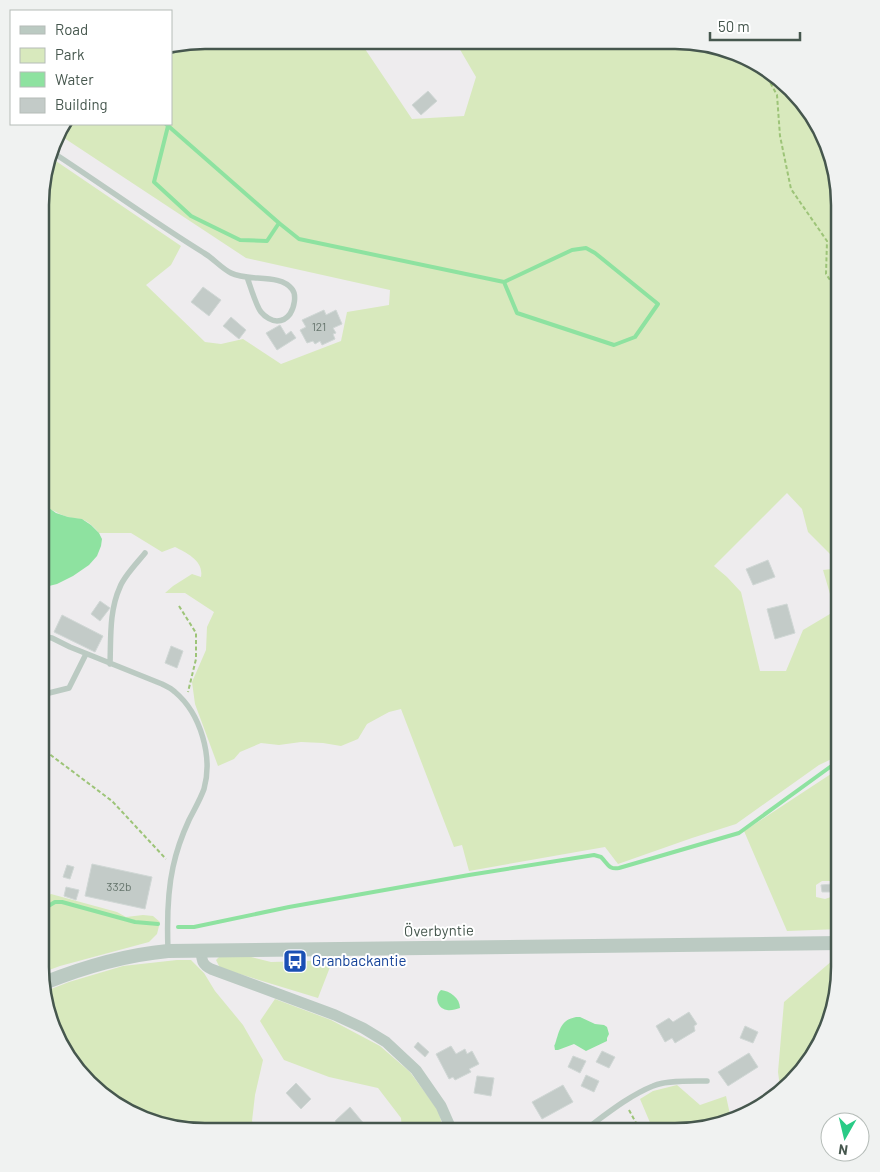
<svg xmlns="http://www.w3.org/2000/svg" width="880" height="1172" font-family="Barlow,sans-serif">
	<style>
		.green { fill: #d8e9bd }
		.water { fill: #8ee2a0 }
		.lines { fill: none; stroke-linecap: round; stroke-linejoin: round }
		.stream { stroke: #8ee2a0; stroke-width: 4 }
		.building { fill: #c3cbc8; stroke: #d0d7d5 }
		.path { stroke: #9dc478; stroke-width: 2; stroke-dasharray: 4 2.5; stroke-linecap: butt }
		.service { stroke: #bbcac2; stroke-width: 5.5 }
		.minor { stroke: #bbcac2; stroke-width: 11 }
		.tertiary { stroke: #bbcac2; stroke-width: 14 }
		.labels { text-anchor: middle; stroke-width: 4; stroke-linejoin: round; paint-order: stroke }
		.number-label { font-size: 12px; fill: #65746c }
		.street-label { font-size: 15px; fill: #46574e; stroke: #fff }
		.transit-label { font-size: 15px; fill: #164399; stroke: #fff; text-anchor: start }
		.rim { fill: none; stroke: #46574e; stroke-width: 2.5 }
	</style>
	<rect width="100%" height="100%" fill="#eeecee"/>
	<path class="green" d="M205,40H359L412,119L464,116L476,77L455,41H697L767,68L823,132L840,205V556L831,555L808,532L802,509L787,493L714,566L727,577L741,592L760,671H786L803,630L835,611L823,570L840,568V755L819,765L736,824L692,838L618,864L605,847L469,871L462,845L454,847L401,709L389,712L367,724L358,739L341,746L323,743L301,742L279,745L261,743L240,752L234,759L218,766L195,704L192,682L206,650L207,627L214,612L185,593H165L173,586L192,574L201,577C204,561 187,553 175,547L162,552L131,533H99C95,528 90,523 84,520C79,518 73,519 68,517C57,514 52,508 41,507V347L43,346L44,284L41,282V183L50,157L181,246L171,265L146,285L205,342L221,344L243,339L281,364L341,341L347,312L389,305L390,290L246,258L58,134L62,124H171V46Z
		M840,768V881H822L816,885V897L825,899L840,894V929L787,931L744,831Z
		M51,894L117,912L126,917L143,915L153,916L160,922L157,934L149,942L60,966L41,973L40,967V901Z
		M840,954V978L812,1058L780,1087L778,1072L784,1002Z
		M219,957H251L271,962L308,961L350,957L352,962H332L318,998L220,968L216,960Z
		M177,960H191L204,973L215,991L243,1025L263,1060L255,1095L252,1121L258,1131H184L113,1104L57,1040L46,991L69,982L123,966Z
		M275,999L331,1020L380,1046L410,1072L438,1110L444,1131H402L401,1118L378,1088L329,1077L284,1060L260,1021Z
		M677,1085L700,1105L726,1096L731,1119L675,1132H654L640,1099L653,1091Z"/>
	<path class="water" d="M41,507L49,508L56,513L68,517L82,519L91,525L99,533L102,539L101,546L97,556L89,565L73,576L57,584L49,586L41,585Z
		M441,990C450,991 460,998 460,1008C456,1009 451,1011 447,1010C437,1009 434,996 441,990Z
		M576,1017H580L595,1024L604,1025L607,1027L609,1034L607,1038V1041L586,1051L574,1044L558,1050H555C554,1043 554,1048 556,1041C560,1029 561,1020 576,1017Z"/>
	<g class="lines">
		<path class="stream" d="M166,124L279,223L299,239L504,282L572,250L586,248L595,253L658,304L635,337L614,345L517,313L504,282
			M168,126L154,182L191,216L240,240L267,241L279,223
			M40,911L55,902H62L135,922L158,924
			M178,927H194L289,907L469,875L594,855L601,857C608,864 609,870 619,868L739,833L830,767L840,762"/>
	</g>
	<path class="building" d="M428,91L437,101L421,115L412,105Z
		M203,287L221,300L209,316L191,302Z
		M324,310L326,315L336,310L342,324L333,328L336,333L333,334L335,339L322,345L320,341L315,344L313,341L307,343L300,330L306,327L302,320Z
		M231,317L246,330L239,339L223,326Z
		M280,325L286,335L291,331L296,338L277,350L266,333Z
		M768,560L775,577L753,585L746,569Z
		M100,601L110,608L100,621L91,614Z
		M787,604L795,633L775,639L767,609Z
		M62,615L103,636L95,652L54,632Z
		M171,646L183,651L177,668L165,663Z
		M92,864L152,877L145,909L85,896Z
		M67,865L74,867L70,879L63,877Z
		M832,884L833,892H822L821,885Z
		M66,887L79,890L76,900L64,896Z
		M689,1012L697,1024L694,1026L695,1031L675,1043L672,1038L665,1042L656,1026L669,1018L673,1022Z
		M745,1026L758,1032L753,1043L740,1038Z
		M418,1042L429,1052L425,1057L414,1047Z
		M451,1046L456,1054L465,1049L467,1054L472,1051L479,1064L469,1069L471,1072L455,1080L453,1077L449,1079L436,1054Z
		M602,1051L615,1057L609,1068L596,1062Z
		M749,1053L758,1067L728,1086L718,1072Z
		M573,1056L586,1061L580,1073L568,1067Z
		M586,1075L599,1081L594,1092L581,1086Z
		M477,1076L494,1078L491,1096L474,1093Z
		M296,1083L311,1099L301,1109L286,1093Z
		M563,1085L573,1102L542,1119L532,1102Z
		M350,1107L370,1131H344L335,1121Z"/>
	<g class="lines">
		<path class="path" d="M761,66L777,95L780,136L791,189L827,241L826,274L840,295
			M179,606L196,633V659L188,692
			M40,747L112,801L166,859
			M629,1110L641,1132"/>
		<path class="service" d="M52,152C103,185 152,221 204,253C213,258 221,268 231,273C248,282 280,273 292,289C297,295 294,308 290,314C287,318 282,321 277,321C272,321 265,317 261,312C256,306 250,285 247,277
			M41,636L52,638L70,647L162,684C166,686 171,688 175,692C201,714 213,757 204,789C200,800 194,810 189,820C183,833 176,853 173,867C167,894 167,923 168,950
			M43,636L41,617L43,605
			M110,664C111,638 109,611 120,587C124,576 138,562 145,553
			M41,692L49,693L69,688L86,654
			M582,1132C604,1116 628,1096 653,1086C666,1080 692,1081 707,1081"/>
		<path class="minor" d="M201,951C202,961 202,964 211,969L335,1015L363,1028L386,1042L416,1070L441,1106L452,1131"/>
		<path class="tertiary" d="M44,983C84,967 125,955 168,951L840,943"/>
	</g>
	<defs>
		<g id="bus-square" transform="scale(1.25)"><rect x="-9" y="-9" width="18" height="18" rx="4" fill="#1a4fb4" stroke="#fff"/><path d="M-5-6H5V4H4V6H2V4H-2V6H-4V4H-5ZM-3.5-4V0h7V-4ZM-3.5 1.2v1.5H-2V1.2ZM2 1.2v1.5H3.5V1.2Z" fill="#fff"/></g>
	</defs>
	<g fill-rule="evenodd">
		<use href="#bus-square" x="295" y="961"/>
	</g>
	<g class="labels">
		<g class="number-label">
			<text x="319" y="331">121</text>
			<text x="119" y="891">332b</text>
		</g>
		<g class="street-label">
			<text transform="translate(439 931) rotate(-1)" y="5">Överbyntie</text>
		</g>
		<g class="transit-label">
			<text x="312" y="966">Granbackantie</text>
		</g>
	</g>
	<path d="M0 0H880V1172H0ZM205 49H675A156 156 0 0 1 831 205V967A156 156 0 0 1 675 1123H205A156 156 0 0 1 49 967V205A156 156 0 0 1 205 49Z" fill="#f0f2f1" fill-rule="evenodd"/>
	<path class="rim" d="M205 49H675A156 156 0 0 1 831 205V967A156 156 0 0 1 675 1123H205A156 156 0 0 1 49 967V205A156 156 0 0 1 205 49Z"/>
	<rect x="10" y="10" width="162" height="115" fill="#ffffff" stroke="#b5bcb8"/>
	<rect x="20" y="26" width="25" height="8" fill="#bbcac2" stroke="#b5bcb8"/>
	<text x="55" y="35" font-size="15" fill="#46574e">Road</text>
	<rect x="20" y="48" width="25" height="15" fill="#d8e9bd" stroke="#b5bcb8"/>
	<text x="55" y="60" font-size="15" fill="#46574e">Park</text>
	<rect x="20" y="72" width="25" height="15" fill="#8ee2a0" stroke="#b5bcb8"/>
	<text x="55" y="85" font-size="15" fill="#46574e">Water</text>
	<rect x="20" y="98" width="25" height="15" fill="#c3cbc8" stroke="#b5bcb8"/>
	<text x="55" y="110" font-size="15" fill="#46574e">Building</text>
	<g transform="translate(845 1137) rotate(188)"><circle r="24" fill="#ffffff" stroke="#b5bcb8"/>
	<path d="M0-4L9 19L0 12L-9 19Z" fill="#29cb86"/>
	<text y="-8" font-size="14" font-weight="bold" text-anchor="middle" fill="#46574e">N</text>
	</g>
	<path d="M710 32v8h90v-8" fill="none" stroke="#46574e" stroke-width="2.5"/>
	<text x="718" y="32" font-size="15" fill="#46574e" stroke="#ffffff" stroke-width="4" paint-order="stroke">50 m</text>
</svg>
